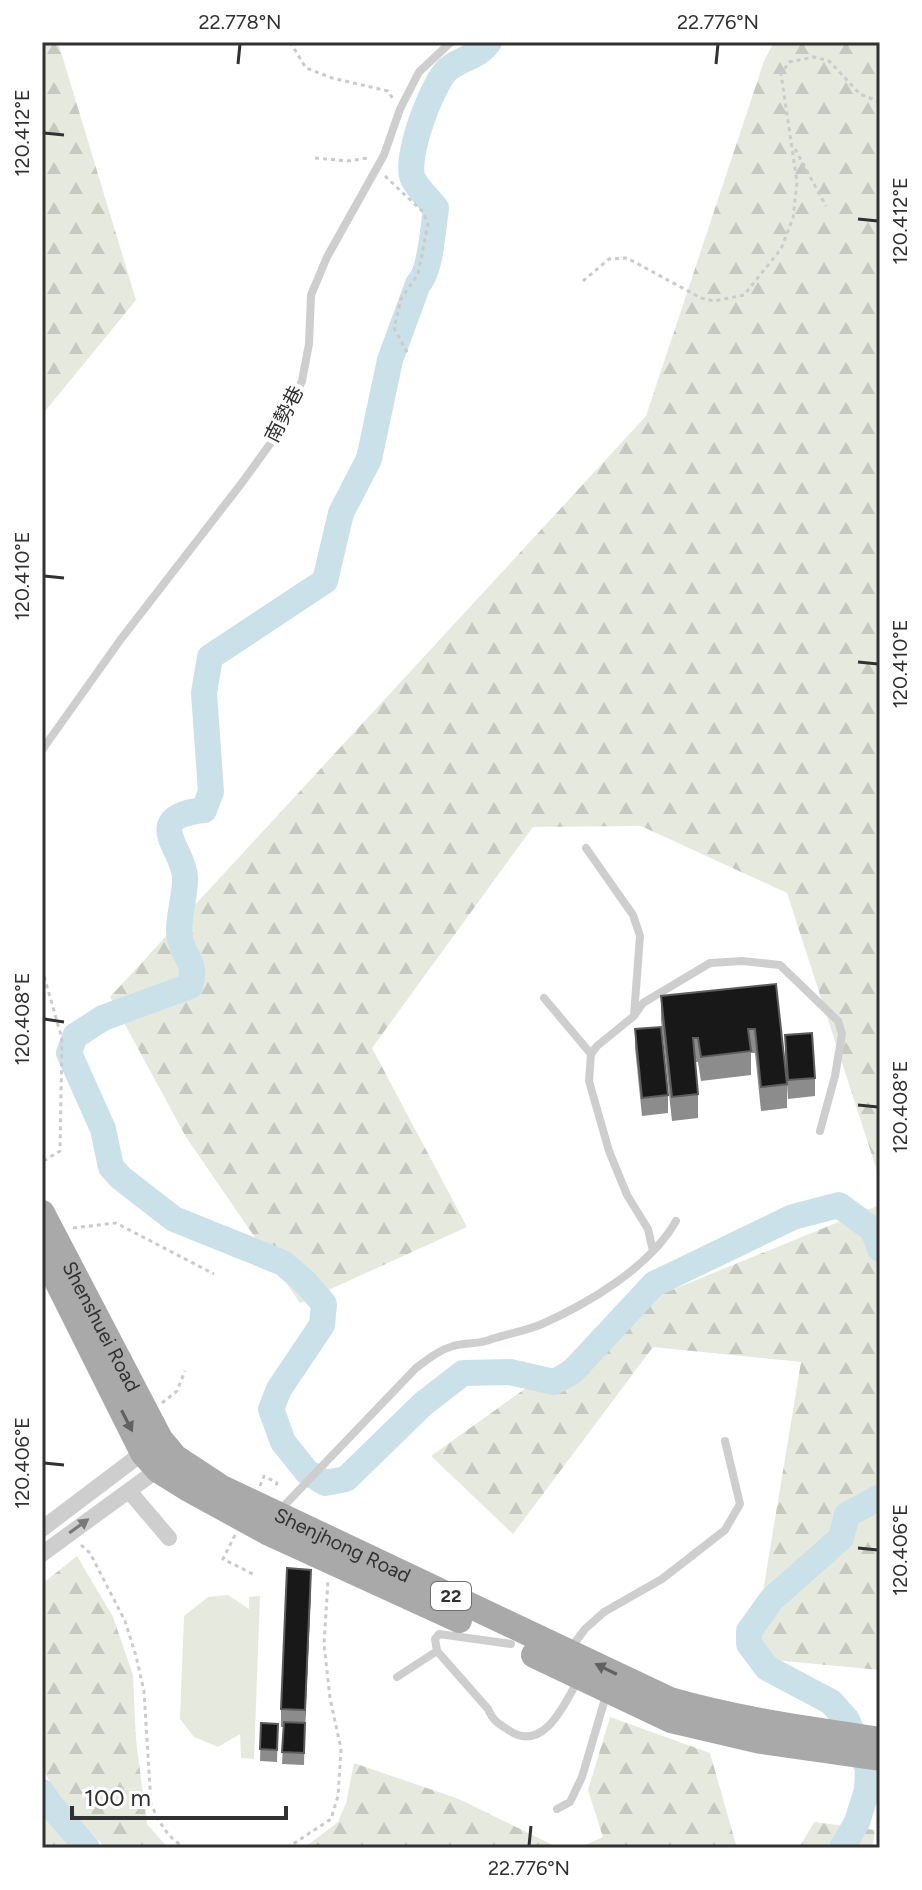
<svg xmlns="http://www.w3.org/2000/svg" width="922" height="1890" font-family="Figtree,'Noto Sans TC',sans-serif">
	<style>
		.green { fill: #e6eade }
		.forest { fill: url(#forest-firs) }
		.lines { fill: none; stroke-linecap: round; stroke-linejoin: round }
		.river { stroke: #cbe1e9; stroke-width: 26 }
		.path { stroke: #cbcbcb; stroke-width: 3; stroke-dasharray: 4 4; stroke-linecap: butt }
		.lane { stroke: #cecece; stroke-width: 8 }
		.street { stroke: #cecece; stroke-width: 16 }
		.primary { stroke: #a9a9a9; stroke-width: 26 }
		.wall { fill: #8c8c8c }
		.shaded-wall { fill: #5d5d5d }
		.building { fill: #181818; stroke: #5d5d5d; stroke-width: 2 }
		.oneway { fill: #616161 }
		.oneway2 { fill: #787878 }
		.ticks { fill: none; stroke: #313131; stroke-width: 3 }
		.labels { text-anchor: middle; stroke-width: 8; stroke-linejoin: round; paint-order: stroke }
		.shield { fill: #fff; stroke: #6f6f6f; stroke-width: 2 }
		.shield-label { font-size: 18px; font-weight: bold; fill: #313131 }
		.street-label { font-size: 20px; fill: #313131; stroke: #fff }
		.neatline { fill: none; stroke: #313131; stroke-width: 3 }
		.ticks-label { font-size: 20px; text-anchor: middle; fill: #313131 }
	</style>
	<defs>
		<pattern id="forest-firs" width="22" height="20" patternUnits="userSpaceOnUse" patternTransform="scale(2)"><rect width="22" height="20" fill="#e6eade"/><path d="M5 1l3.5 6h-7zM16 11l3.5 6h-7z" fill="#c6c9bf"/></pattern>
	</defs>
	<rect width="100%" height="100%" fill="#fff"/>
	<path class="green" d="M228,1595L249,1609V1597L260,1596L254,1759L241,1758L240,1734L218,1747L194,1737L180,1719L184,1616L208,1597Z"/>
	<path class="forest" d="M42,42H58L136,300L42,415Z
		M774,42H880V1180L787,893L641,826L533,827L372,1048L467,1227L300,1303L186,1137L110,997L646,416L764,61Z
		M880,1205V1670L752,1658L801,1362L653,1347L513,1534L431,1456L652,1298Z
		M77,1556L113,1617L133,1675L136,1740L147,1824L168,1848H105L57,1794L42,1768V1584Z
		M610,1717L710,1753L737,1848H579L603,1837L588,1790Z
		M354,1763L459,1799L559,1848H304L338,1822L346,1803Z
		M42,1813L72,1848H42Z
		M814,1822L875,1830L872,1848H799Z"/>
	<g class="lines">
		<path class="river" d="M489,42C479,57 461,58 448,69C432,83 404,159 413,179C418,189 429,199 436,208C433,228 431,271 418,284L390,360L369,459L341,513L325,581L210,657L204,693L211,792L204,810C140,817 184,849 185,877C186,895 176,923 180,939C185,959 197,963 190,986L103,1018L75,1036L69,1053L103,1129L111,1167L121,1178L174,1219L283,1263L304,1281L324,1304L322,1325L279,1389L271,1409L283,1442L307,1472L325,1483L346,1479L423,1404L463,1373L510,1372L554,1382L572,1372L654,1284L793,1217L839,1205L873,1230L880,1249
			M42,1792L49,1803L87,1848
			M842,1848L857,1822L867,1790L868,1769L847,1720L831,1702L767,1668L749,1644V1631L772,1599L841,1538L847,1515L880,1497"/>
		<path class="path" d="M290,42L306,68L332,78L388,91L393,99
			M795,149L826,206
			M315,158L347,161L369,158
			M385,176L423,212L428,224L418,274L401,299L394,328L409,356
			M583,281L609,259L627,258L701,298L714,301L744,295L781,249L793,218L797,182L781,74L789,62L814,57L829,61L860,94L880,102
			M42,969L62,1039L60,1151L42,1162
			M73,1228L116,1223L214,1274
			M162,1403L177,1391L185,1371
			M260,1486L264,1476L277,1483L274,1489
			M235,1535L223,1559L253,1574
			M81,1545L90,1553L125,1621L136,1656L144,1691L151,1804C159,1822 168,1839 186,1848
			M287,1848L331,1819L338,1796L341,1749L330,1698L324,1644L328,1580"/>
		<path class="lane" d="M42,750L121,639L241,484L278,433L302,381L309,344L311,295L327,257L384,155L400,109L419,72L451,42
			M586,848L633,915L640,936L634,1015
			M544,998L591,1054
			M653,1251L648,1229L627,1195L609,1151L589,1081L591,1054L597,1046L634,1016L643,1003L710,963L742,961L780,965L838,1021L842,1034L835,1076L820,1131
			M279,1511L416,1368C428,1359 439,1350 453,1346C465,1343 478,1344 489,1340C506,1334 526,1331 542,1324C589,1303 650,1267 676,1221
			M511,1644L439,1634L435,1639L437,1651L488,1709C493,1721 499,1724 510,1731C543,1752 564,1706 577,1682
			M570,1649L585,1629L604,1612L662,1579L725,1530L740,1504L725,1441
			M397,1677L437,1651
			M557,1809L570,1802L582,1777L607,1692"/>
		<path class="street" d="M129,1491L169,1538
			M42,1529L149,1448
			M42,1554L164,1465"/>
		<g class="primary">
			<path id="s1" d="M42,1213L160,1439L175,1457L222,1488L670,1700C739,1720 809,1729 880,1740"/>
			<path d="M42,1251L143,1453L158,1470L187,1488L269,1533L459,1620"/>
			<path d="M534,1655L671,1720L761,1741L880,1758"/>
		</g>
	</g>
	<path class="wall" d="M776,984L787,1084V1108L761,1111L755,1053H751V1075L701,1081L698,1062H695L698,1094V1118L672,1121L661,1020V996Z
		M635,1029L668,1095V1113L642,1116L635,1048Z
		M785,1035L815,1078V1096L788,1099L785,1053Z
		M311,1588L305,1723L304,1765L282,1764L284,1727H281V1709Z
		M261,1723L278,1724L277,1762L260,1761Z"/>
	<path class="shaded-wall" d="M311,1570V1588L305,1728V1710Z"/>
	<path class="building" d="M776,984L787,1084L761,1087L755,1029H748L751,1051L701,1057L698,1038H693L698,1094L672,1097L661,996Z
		M661,1027L668,1095L642,1098L635,1029Z
		M812,1033L815,1078L788,1080L785,1035Z
		M287,1568L311,1570L305,1710L281,1709Z
		M284,1722L305,1723L304,1753L282,1752Z
		M261,1723L278,1724L277,1750L260,1749Z"/>
	<defs><path id="oneway-solid" d="M-6-.8H1V-3.2L6.5 0L1 3.2V.8H-6Z" transform="scale(2)"/></defs>
	<g class="oneway">
		<use href="#oneway-solid" transform="translate(127 1421) rotate(63)"/>
		<use href="#oneway-solid" transform="translate(606 1669) rotate(-154)"/>
	</g>
	<use class="oneway2" href="#oneway-solid" transform="translate(79 1526) rotate(-36)"/>
	<path class="ticks" d="M238,64L240,44M716,64L718,44M44,133L64,135M858,219L878,221M44,576L64,578M858,662L878,664M44,1019L64,1022M858,1105L878,1107M44,1463L64,1465M858,1548L878,1550M529,1846L531,1826"/>
	<g class="labels">
		<rect class="shield" x="431" y="1582" width="40" height="28" rx="6"/>
		<g class="shield-label">
			<text x="451" y="1602">22</text>
		</g>
		<g class="street-label">
			<text transform="translate(284 414) rotate(-63)" y="7">南勢巷</text>
			<text dy="7" stroke="none"><textPath href="#s1" startOffset="128">Shenshuei Road</textPath></text>
			<text dy="7" stroke="none"><textPath href="#s1" startOffset="468">Shenjhong Road</textPath></text>
		</g>
	</g>
	<rect width="922" height="1890" fill="none" stroke="#ffffff" stroke-width="88"/>
	<path d="M72 1806v12h214v-12" fill="none" stroke="#313131" stroke-width="4"/>
	<text x="84" y="1806" font-size="24" fill="#313131" stroke="#ffffff" stroke-width="6" paint-order="stroke">100 m</text>
	<rect x="44" y="44" width="834" height="1802" class="neatline"/>
	<g class="ticks-label">
		<text x="240" y="29">22.778°N</text>
		<text x="718" y="29">22.776°N</text>
		<text transform="translate(22 133) rotate(-90)" y="7">120.412°E</text>
		<text transform="translate(900 221) rotate(-90)" y="7">120.412°E</text>
		<text transform="translate(22 576) rotate(-90)" y="7">120.410°E</text>
		<text transform="translate(900 664) rotate(-90)" y="7">120.410°E</text>
		<text transform="translate(22 1019) rotate(-90)" y="7">120.408°E</text>
		<text transform="translate(900 1107) rotate(-90)" y="7">120.408°E</text>
		<text transform="translate(22 1463) rotate(-90)" y="7">120.406°E</text>
		<text transform="translate(900 1550) rotate(-90)" y="7">120.406°E</text>
		<text x="529" y="1875">22.776°N</text>
	</g>
</svg>
